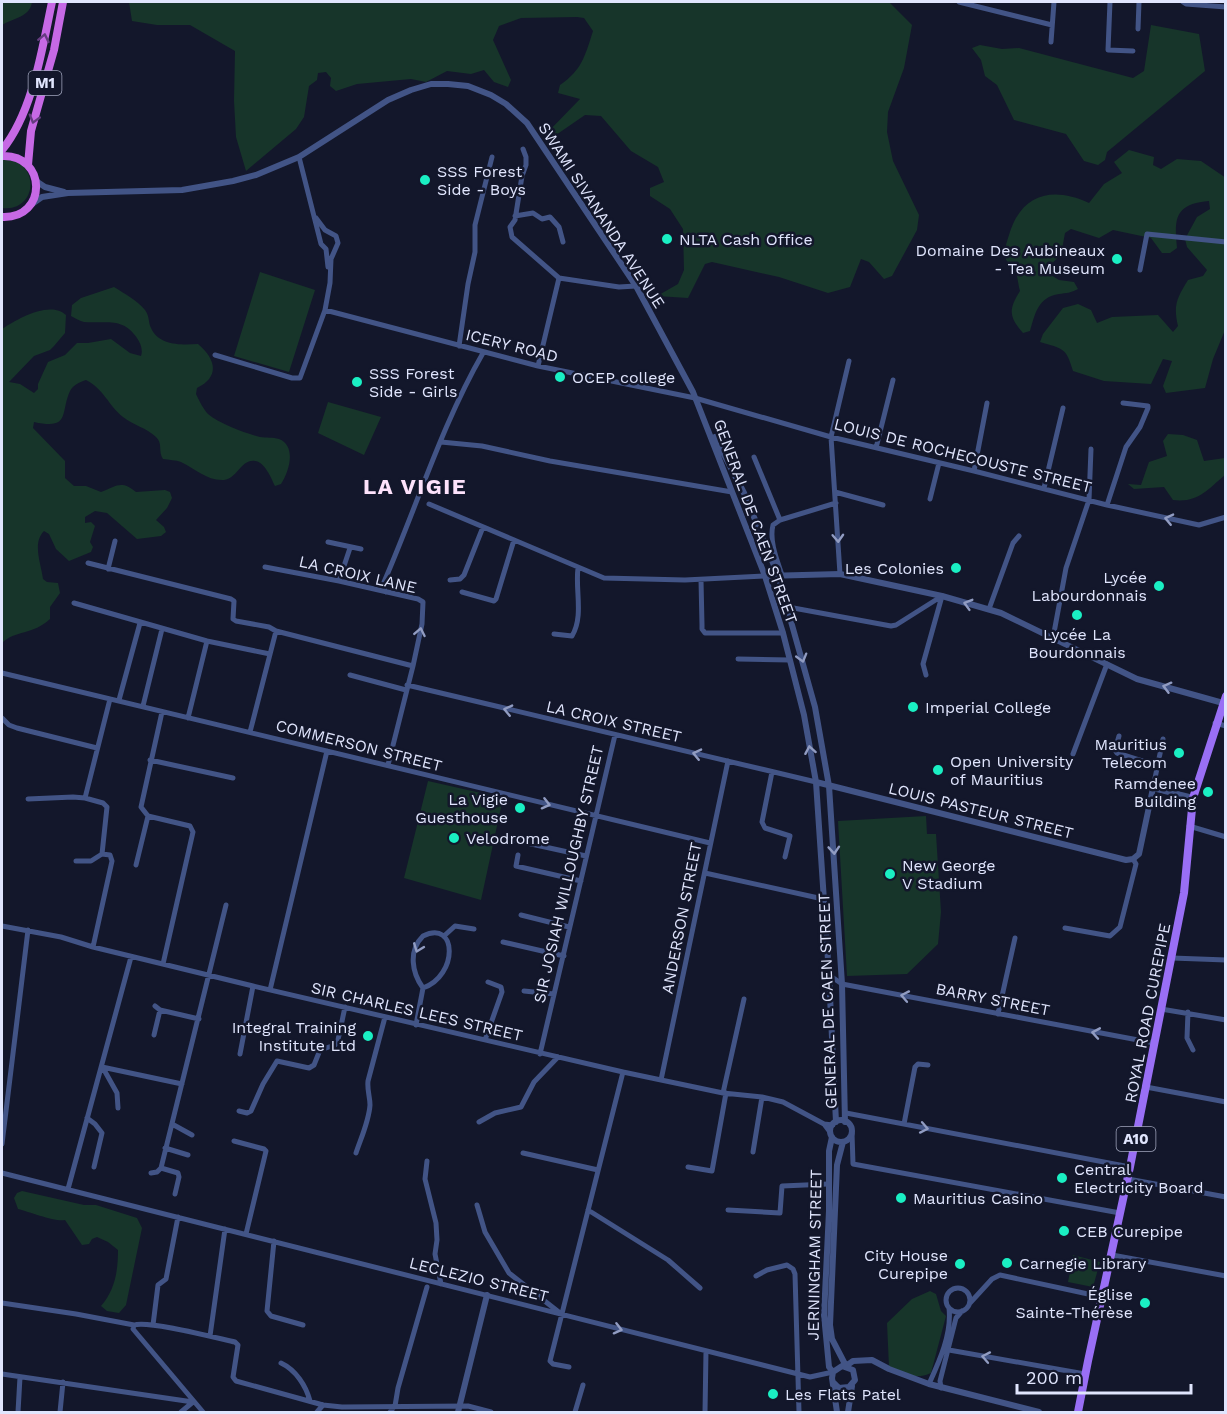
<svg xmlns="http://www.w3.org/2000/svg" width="1227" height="1414" font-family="'Work Sans',sans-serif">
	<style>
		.green { fill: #17352a }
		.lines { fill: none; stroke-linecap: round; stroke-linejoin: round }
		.minor { stroke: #425486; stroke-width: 5 }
		.tertiary { stroke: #425486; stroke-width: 6 }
		.primary { stroke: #996ff5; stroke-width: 8 }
		.trunk { stroke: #c669e5; stroke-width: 8 }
		.oneway { stroke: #643c7f }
		.oneway2 { stroke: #919cc2 }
		.poi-dot { fill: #1aefc3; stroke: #13172b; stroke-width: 2 }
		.labels { text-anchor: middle; stroke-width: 5; stroke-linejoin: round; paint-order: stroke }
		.shield { fill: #13172b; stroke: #a2a7be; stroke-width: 1.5 }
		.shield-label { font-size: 15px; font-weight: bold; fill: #e0e5fd }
		.poi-label { font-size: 16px; fill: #e0e5fd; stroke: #13172b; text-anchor: start }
		.street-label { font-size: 16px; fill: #e0e5fd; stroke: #13172b }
		.district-label { font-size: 22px; font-weight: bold; letter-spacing: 1.5px; fill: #fde2fb; stroke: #13172b }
	</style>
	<rect width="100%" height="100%" fill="#13172b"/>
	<path class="green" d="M2,2H32C30,17 14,18 2,25Z
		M129,2H889L912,25L904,68L888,112L887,132L893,161L919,215L917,230L892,276L884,279L869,262L861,259L850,287L828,293L779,277L712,262L705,264L688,298L657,296L678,284L684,270L683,229L670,209L650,196V188L664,182L658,167L631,151L601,116L585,115L553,137L546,134L580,99L558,93L560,85C582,70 585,56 593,31L584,18L577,17L521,18L499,26L493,40L511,80L508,87L494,82L484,70L471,74L447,71L426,82L411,79L357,84L336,91L330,86L331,78L326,72L318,73L317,80L309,86L304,117L296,129L246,171L236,137L234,101L235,51L190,25H157L132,21Z
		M1151,25L1199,34L1205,71L1107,152L1105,160L1098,165L1084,161L1066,134L1014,120L997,85L985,76L981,60L972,48L980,45L1002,49L1019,48L1133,78L1144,71Z
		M1129,150L1154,157L1153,165L1161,169L1177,159L1201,161L1226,178L1225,330L1213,359L1205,388L1166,393L1163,386L1172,361L1163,359L1151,384L1104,381L1073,371C1066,347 1063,349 1040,342L1043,334L1063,308L1078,304L1091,310L1097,323L1112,317L1158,315L1173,332L1178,326C1173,305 1177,298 1188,280L1203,276L1207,270L1187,247L1185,239L1197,217L1210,209L1209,201C1175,204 1174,218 1177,248L1170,253H1162L1151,238L1113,230L1099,238L1071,229L1065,233L1061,255L1050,265L1046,272L1059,280L1074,282L1078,289C1071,293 1066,293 1059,294C1038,297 1035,314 1030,331L1023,333C1008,316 1009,309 1020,291C1018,285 1018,278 1016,272C1013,265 1004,263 1005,253C1005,247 1007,241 1009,235C1021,194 1052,186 1089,203L1104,184L1122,173L1114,162Z
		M2,159C42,159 38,213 2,208Z
		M260,272L315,290L289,372L234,356Z
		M114,287C125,294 137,300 145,310C150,317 148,322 151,328C159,346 182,345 198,344C216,359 220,377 197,388L196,394C199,400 203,409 208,414C220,424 245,433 260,437C266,438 273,437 279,439C297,446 289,472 281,484L275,486C271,478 265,462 255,461C241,459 237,479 224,480C207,481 196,469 181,462C176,460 169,460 163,459C158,452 163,443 156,437C147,428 133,425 123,417C108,405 104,389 86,380C80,382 73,385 70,391C60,413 71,430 34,422L33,428L65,461V478L74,486H86L101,492C117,486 121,480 136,492L165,490L170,492L172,498L167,508L156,520L164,527L166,532L161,536L137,539L107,513L95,511L85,517V523L91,522L95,526L90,542L93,547L91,552L69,561L56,549L49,534L44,531C32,543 41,563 43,579L47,582L58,583L60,593L50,607V619C33,635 15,630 2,643V329C17,319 50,300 66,315L65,333L54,346L50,350L34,356L9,382L20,384L34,393L38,389V384L48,362L65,355L77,343H88L111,339L130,353L141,356C143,350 141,344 137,338C123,316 104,324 84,322C80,321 75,318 71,316L72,305L81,298Z
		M328,402L381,417L364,455L318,433Z
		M1168,434L1183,435L1197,440L1204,461L1225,458V475C1207,490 1198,503 1173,500L1164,487L1134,489L1128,484L1141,485L1149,462L1167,456L1163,441Z
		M428,781L503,798L481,900L404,878Z
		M926,816L927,834H936L941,912L938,944L907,974L847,976L838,821Z
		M22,1191L84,1205H96L137,1218L142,1228L126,1305L119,1313L107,1311L101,1306C115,1290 118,1271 118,1250L108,1242L97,1237L92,1239L89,1244L82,1245L65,1220C55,1222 30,1212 18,1209L14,1198L17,1193Z
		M1073,1255L1100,1262L1093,1287L1068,1282Z
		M930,1291L936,1294L941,1311L946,1316L931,1373C915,1380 905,1374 889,1367L887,1323L912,1299Z"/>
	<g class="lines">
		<path class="minor" d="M959,2L1052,25
			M1110,2L1108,50L1133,51
			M1183,2L1186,4L1226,7
			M1138,29L1139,2
			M1051,42L1054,2
			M523,149L526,157V165L522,176L515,220L510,227L512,237L559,278L619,287L636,286
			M299,157L321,244L326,249L328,267
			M515,216L533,213L542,219L550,217L559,227L563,242
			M1140,270L1147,234L1226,242
			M325,310L538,366L695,398L831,437L974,471L1107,505L1199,525L1226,517
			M459,346L468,284L475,252V225L492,157
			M215,355L292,378H300L325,310L330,283L331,259L338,243L336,236L325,230L316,218
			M538,366L559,278
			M441,442L482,446L550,461L732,492
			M876,448L893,380
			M754,457L780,520
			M974,471L987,403
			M1044,488L1063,408
			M835,492L883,505
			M930,499L939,463
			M429,504L604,578L685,580L765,576
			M1107,505L1126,447L1140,427L1148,408V406L1123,403
			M328,542L361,549
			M88,563L231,599L234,601L233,619L236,621L269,627L276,631L413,666
			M265,567L339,581L418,599L423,602L422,624L413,666L388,765
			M108,569L115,541
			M840,574L831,437L849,361
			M782,575C777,560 769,541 773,525L780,520L836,503
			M450,580L460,579L464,575L483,527
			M701,580L702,625V629L705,633H783
			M339,581L350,548
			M386,592L383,588L384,582C417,506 442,424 483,353
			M462,592L494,601L496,599L514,540
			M74,603L207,641L270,654
			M788,607L891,626L896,625L942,596
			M989,609L1013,543L1019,536
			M554,634L572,636C584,616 575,590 578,568
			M1053,638L1066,568L1089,500L1091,449
			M738,659L790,660
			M2,673L710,843
			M350,675L406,690
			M926,675L923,664L942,596
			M407,685L816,782
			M119,700L140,623
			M143,706L162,629
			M162,712L141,807L148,816L190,826L193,832L163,964
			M2,718L9,725L17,728L97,748
			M188,718L207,641
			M1215,723L1226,726
			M250,732L276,631
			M1119,736L1115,750L1117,753L1158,766
			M1073,754L1107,664
			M150,760L233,778
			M772,772L762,822L765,828L790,836L785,857
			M1153,788L1163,739
			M85,798L103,803L107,807L102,854
			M28,799L73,797L85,798L110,699
			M1189,826L1226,837
			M504,838L586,856
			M518,855L516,866L581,881
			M76,861H91L102,854
			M136,865L148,816
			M705,873L823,899
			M521,915L569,927
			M2,926L61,937L93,947L253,986L623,1072L723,1093L762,1097L783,1102L824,1124L833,1125
			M1065,928L1110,936L1120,927L1136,864L1133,859
			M444,936L455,926L474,929
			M503,942L564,956
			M93,947L112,861L110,855L102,854
			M1172,958L1226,960
			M829,975L842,984L1154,1043
			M270,990L327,751
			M524,991L554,994
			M155,1006L160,1010L199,1019
			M1161,1009L1226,1020
			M1188,1012L1187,1038L1193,1050
			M998,1014L1015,938
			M416,1025L423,988C412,973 408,951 423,936C458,919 458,976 423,988
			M154,1035L160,1010
			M485,1040L502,992L501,987L488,982
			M240,1054L253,986
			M540,1054L615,735
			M102,1067L182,1084
			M103,1068L117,1093L118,1108
			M661,1080L728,761
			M1146,1087L1226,1102
			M723,1093L744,999
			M239,1111L247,1113L251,1111L263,1084L277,1061L309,1068L314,1065L320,1050L335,1045L338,1040L345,1007
			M846,1113L1130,1167
			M87,1118L95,1124L102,1133L94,1167
			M479,1122L495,1113L521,1107L534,1082L558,1057
			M172,1124L192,1135
			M824,1124L830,1132
			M904,1124L915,1067L918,1064L928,1065
			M852,1133L853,1164L1120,1213
			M234,1141L264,1149L266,1151L246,1234
			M2,1144L28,930
			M165,1148L188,1155
			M753,1152L762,1097
			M356,1153C361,1138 369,1121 370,1105C370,1097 367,1090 368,1081L385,1017
			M523,1153L598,1170
			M427,1161L425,1179L436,1223L437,1240L435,1254L441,1284
			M688,1167L712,1171L726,1093
			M161,1168L178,1173L179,1177L175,1194
			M2,1173L810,1377L833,1372
			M151,1173L157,1172L161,1168L226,905
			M1128,1179L1226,1197
			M68,1189L131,957
			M477,1205L485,1232L509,1273L560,1313
			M588,1210L668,1260L700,1288
			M728,1210L780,1213L782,1186L828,1184
			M274,1241L267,1311L271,1316L303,1325
			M1112,1255L1226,1276
			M756,1276L767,1270L787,1265L793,1269L795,1274L799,1412
			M946 1300a12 12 0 1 1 24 0a12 12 0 1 1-24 0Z
			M2,1303L76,1314L134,1325C148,1320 217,1338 235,1342L238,1345L233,1377L236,1381L323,1405L342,1407L468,1406L491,1412
			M970,1303L992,1279L1000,1275L1102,1297
			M134,1325L133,1329L203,1412
			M153,1325L158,1285L166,1279L178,1217
			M210,1336L225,1229
			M949,1350L1085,1374
			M281,1363C296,1370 306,1386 310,1401
			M569,1367L553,1364L550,1361L623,1072
			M2,1374L193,1402
			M929,1384C939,1362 952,1334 949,1308
			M941,1388L940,1381L956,1318L962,1311
			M18,1412L20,1377
			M60,1412L63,1382
			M181,1412L193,1402
			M317,1412L323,1405
			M390,1412L395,1406L398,1388L427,1287
			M575,1412L583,1385
			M705,1412L706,1351"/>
		<path class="tertiary" d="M36,181L45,187L64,192
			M32,204L42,197L68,193L182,190L233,181L256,175L299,157L388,100L411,90L431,84H448L468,86L491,95L506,104L527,123L636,286L693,392L765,576L783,633L804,715L816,782L829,975L836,1122
			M715,437L744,493L778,575L815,707L829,786L842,984L845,1122
			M765,576L840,574L942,596L1001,613L1137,679L1223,703
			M816,782L1126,860L1133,859L1139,854L1153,788L1193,798
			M830 1131a11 11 0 1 1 22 0a11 11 0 1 1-22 0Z
			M832,1137L829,1151V1211L824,1315L829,1367L833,1372
			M843,1142L837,1165L830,1325L832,1339L846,1366L853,1361L872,1360L889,1369L929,1384L1039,1412
			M834,1383L839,1388L849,1387L855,1380L853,1370L842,1366L833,1372L832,1378L837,1412
			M458,1412L487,1295
			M848,1412L852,1386"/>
		<path class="primary" d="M1078,1412L1088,1361L1130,1167L1184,893L1193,798L1226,696"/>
		<path class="trunk" d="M2,150C33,112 42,49 52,2
			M2,156C47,154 48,219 2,217
			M28,165L31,131L54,50L63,2"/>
	</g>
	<defs><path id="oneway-chevron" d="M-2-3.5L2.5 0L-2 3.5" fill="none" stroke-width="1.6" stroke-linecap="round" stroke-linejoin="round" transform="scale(1.5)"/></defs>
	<g class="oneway">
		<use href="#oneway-chevron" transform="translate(44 38) rotate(-78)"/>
		<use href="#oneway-chevron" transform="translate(34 119) rotate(106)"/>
	</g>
	<g class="oneway2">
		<use href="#oneway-chevron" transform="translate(1169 519) rotate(-167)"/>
		<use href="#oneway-chevron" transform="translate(838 538) rotate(87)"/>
		<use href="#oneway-chevron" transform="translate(968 604) rotate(-164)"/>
		<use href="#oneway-chevron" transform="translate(420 632) rotate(-79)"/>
		<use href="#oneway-chevron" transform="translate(802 658) rotate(74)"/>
		<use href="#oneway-chevron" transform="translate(1167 687) rotate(-165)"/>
		<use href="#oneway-chevron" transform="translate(508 710) rotate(-167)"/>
		<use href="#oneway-chevron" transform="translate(810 750) rotate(-100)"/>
		<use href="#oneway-chevron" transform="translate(697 754) rotate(-167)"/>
		<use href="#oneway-chevron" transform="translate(546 804) rotate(14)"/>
		<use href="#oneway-chevron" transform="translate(834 850) rotate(86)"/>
		<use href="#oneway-chevron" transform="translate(418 948) rotate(111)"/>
		<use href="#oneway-chevron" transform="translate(905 996) rotate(-169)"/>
		<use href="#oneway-chevron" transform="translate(1096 1033) rotate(-170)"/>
		<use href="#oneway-chevron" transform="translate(924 1128) rotate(11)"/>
		<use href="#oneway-chevron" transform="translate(618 1329) rotate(14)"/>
		<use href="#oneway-chevron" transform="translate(986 1357) rotate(-169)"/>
	</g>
	<g class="poi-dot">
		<circle cx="425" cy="180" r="6"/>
		<circle cx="667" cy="239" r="6"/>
		<circle cx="1117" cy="259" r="6"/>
		<circle cx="560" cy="377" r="6"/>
		<circle cx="357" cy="382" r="6"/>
		<circle cx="956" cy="568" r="6"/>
		<circle cx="1159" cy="586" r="6"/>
		<circle cx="1077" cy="615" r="6"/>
		<circle cx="913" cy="707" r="6"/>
		<circle cx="1179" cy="753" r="6"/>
		<circle cx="938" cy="770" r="6"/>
		<circle cx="1208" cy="792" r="6"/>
		<circle cx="520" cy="808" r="6"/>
		<circle cx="454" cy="838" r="6"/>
		<circle cx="890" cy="874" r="6"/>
		<circle cx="368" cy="1036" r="6"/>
		<circle cx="1062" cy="1178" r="6"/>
		<circle cx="901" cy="1198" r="6"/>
		<circle cx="1064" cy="1231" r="6"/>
		<circle cx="1007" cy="1263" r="6"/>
		<circle cx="960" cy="1264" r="6"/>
		<circle cx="1145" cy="1303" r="6"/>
		<circle cx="773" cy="1394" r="6"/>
	</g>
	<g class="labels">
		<g class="shield">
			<rect x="28.5" y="71" width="33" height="24" rx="4.5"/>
			<rect x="1116.5" y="1127" width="39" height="24" rx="4.5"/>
		</g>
		<g class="shield-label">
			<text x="45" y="88">M1</text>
			<text x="1136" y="1144">A10</text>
		</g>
		<g class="poi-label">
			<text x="437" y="177">SSS Forest<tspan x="437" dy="18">Side - Boys</tspan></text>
			<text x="679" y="245">NLTA Cash Office</text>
			<text x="1105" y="256" text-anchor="end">Domaine Des Aubineaux<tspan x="1105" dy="18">- Tea Museum</tspan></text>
			<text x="369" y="379">SSS Forest<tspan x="369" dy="18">Side - Girls</tspan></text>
			<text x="572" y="383">OCEP college</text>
			<text x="944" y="574" text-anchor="end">Les Colonies</text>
			<text x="1147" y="583" text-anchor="end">Lycée<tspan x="1147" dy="18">Labourdonnais</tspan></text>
			<text x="1077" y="640" text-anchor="middle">Lycée La<tspan x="1077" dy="18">Bourdonnais</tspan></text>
			<text x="925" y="713">Imperial College</text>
			<text x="1167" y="750" text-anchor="end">Mauritius<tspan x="1167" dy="18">Telecom</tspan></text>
			<text x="950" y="767">Open University<tspan x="950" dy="18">of Mauritius</tspan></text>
			<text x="1196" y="789" text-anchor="end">Ramdenee<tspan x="1196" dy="18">Building</tspan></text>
			<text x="508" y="805" text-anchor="end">La Vigie<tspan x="508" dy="18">Guesthouse</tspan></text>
			<text x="466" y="844">Velodrome</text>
			<text x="902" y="871">New George<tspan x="902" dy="18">V Stadium</tspan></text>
			<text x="356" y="1033" text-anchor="end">Integral Training<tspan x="356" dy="18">Institute Ltd</tspan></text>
			<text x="1074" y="1175">Central<tspan x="1074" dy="18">Electricity Board</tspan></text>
			<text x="913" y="1204">Mauritius Casino</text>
			<text x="1076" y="1237">CEB Curepipe</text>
			<text x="948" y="1261" text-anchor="end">City House<tspan x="948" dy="18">Curepipe</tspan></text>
			<text x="1019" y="1269">Carnegie Library</text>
			<text x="1133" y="1300" text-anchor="end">Église<tspan x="1133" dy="18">Sainte-Thérèse</tspan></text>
			<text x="785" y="1400">Les Flats Patel</text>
		</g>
		<g class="street-label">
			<text transform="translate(602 215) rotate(57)" y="6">SWAMI SIVANANDA AVENUE</text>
			<text transform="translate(512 345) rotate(14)" y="6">ICERY ROAD</text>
			<text transform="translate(963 455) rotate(14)" y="6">LOUIS DE ROCHECOUSTE STREET</text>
			<text transform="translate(756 521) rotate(70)" y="6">GENERAL DE CAEN STREET</text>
			<text transform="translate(358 574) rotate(13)" y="6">LA CROIX LANE</text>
			<text transform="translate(614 721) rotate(13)" y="6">LA CROIX STREET</text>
			<text transform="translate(359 745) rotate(14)" y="6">COMMERSON STREET</text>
			<text transform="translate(981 810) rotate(14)" y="6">LOUIS PASTEUR STREET</text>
			<text transform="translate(568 874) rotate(-77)" y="6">SIR JOSIAH WILLOUGHBY STREET</text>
			<text transform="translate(681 918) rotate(-79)" y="6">ANDERSON STREET</text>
			<text transform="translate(993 999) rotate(11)" y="6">BARRY STREET</text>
			<text transform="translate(827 1001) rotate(-92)" y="6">GENERAL DE CAEN STREET</text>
			<text transform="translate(417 1011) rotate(13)" y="6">SIR CHARLES LEES STREET</text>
			<text transform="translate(1147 1013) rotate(-79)" y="6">ROYAL ROAD CUREPIPE</text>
			<text transform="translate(814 1255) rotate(-89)" y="6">JERNINGHAM STREET</text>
			<text transform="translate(479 1279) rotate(14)" y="6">LECLEZIO STREET</text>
		</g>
		<g class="district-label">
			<text x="415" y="494">LA VIGIE</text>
		</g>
	</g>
	<rect width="1227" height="1414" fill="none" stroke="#e0e5fd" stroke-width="6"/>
	<path d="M1017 1384v9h174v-9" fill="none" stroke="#e0e5fd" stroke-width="3"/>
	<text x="1026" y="1384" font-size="18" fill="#e0e5fd" stroke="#13172b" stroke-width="4.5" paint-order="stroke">200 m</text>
</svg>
